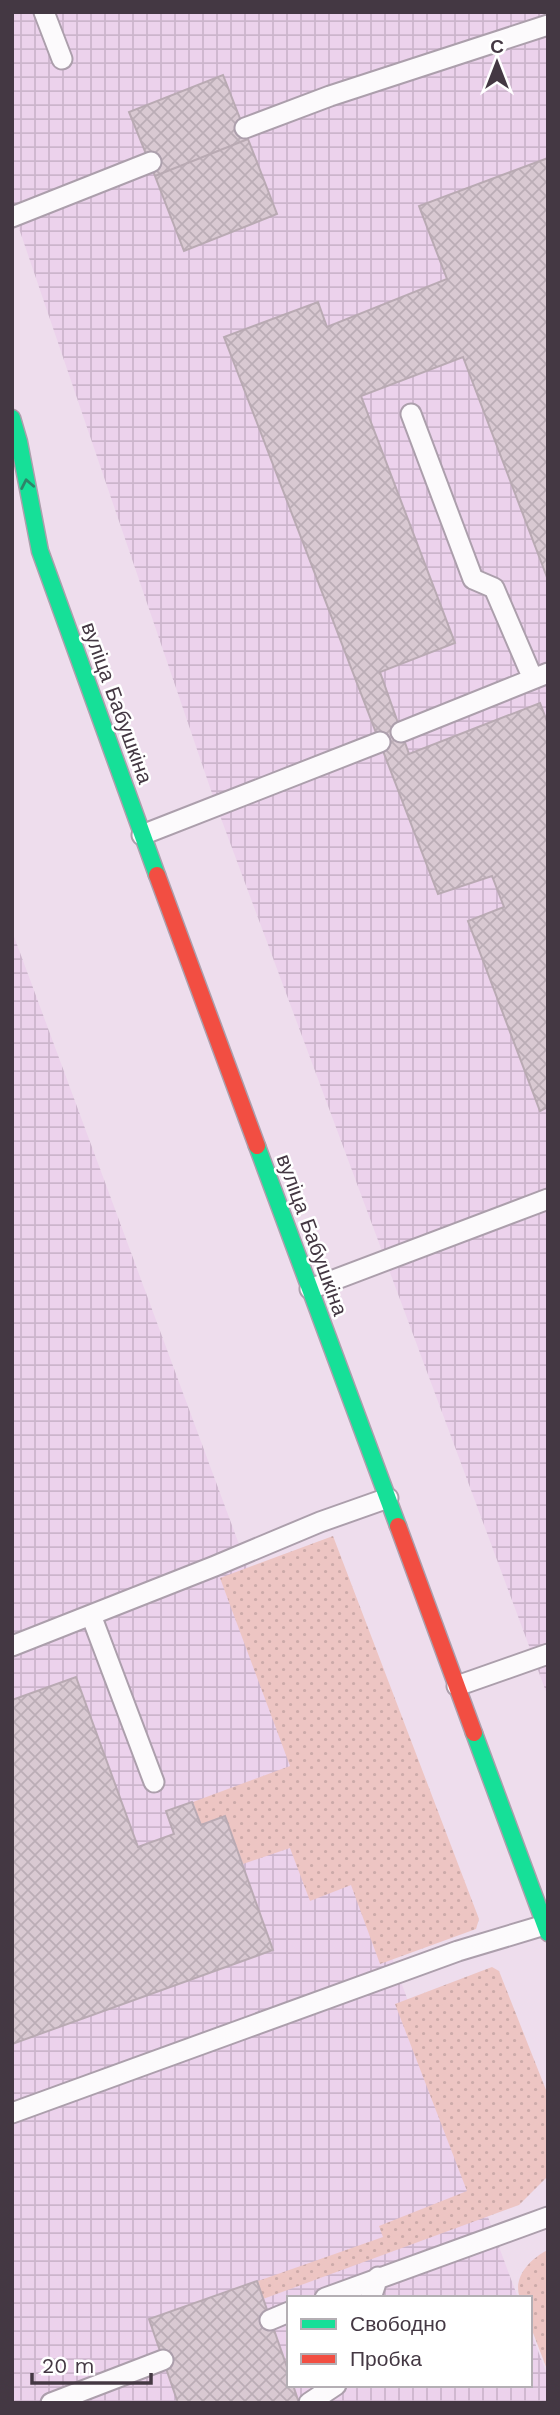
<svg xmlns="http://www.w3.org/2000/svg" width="560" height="2415" font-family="'Work Sans',sans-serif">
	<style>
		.industrial { fill: url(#industrial-grid) }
		.grass { fill: url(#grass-dots) }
		.building { fill: url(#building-cross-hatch); stroke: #b9aab3; stroke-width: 2 }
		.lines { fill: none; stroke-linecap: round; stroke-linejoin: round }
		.lane-casing { stroke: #ac9fac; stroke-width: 23 }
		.fast-casing { stroke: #ac9fac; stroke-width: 19 }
		.jam-casing { stroke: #ac9fac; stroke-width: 19 }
		.lane { stroke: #fcfafc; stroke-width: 19 }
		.fast { stroke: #16e098; stroke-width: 16 }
		.jam { stroke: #f24e42; stroke-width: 16 }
		.oneway { stroke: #2f8469 }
		.labels { text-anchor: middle; stroke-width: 5; stroke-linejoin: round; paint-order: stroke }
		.street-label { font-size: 21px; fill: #443843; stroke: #fff }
	</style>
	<defs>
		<pattern id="industrial-grid" width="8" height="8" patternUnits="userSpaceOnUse" patternTransform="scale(1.75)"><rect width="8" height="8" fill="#ecd2ec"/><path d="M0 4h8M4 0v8" fill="none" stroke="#ccb5cc"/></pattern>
		<pattern id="grass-dots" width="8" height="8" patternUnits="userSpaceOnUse" patternTransform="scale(1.75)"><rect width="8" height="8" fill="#edc5c3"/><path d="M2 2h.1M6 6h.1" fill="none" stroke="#ccaaa9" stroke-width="1.8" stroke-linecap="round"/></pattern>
		<pattern id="building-cross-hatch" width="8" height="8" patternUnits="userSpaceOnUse" patternTransform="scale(1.75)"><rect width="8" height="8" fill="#d9c9d2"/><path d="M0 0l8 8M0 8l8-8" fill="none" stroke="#bbadb6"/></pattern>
	</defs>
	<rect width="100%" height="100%" fill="#eedded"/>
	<path class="industrial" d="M12,12H548V1697L216,805L12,208Z
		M12,931L518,2298H289V2385H530V2330L548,2377V2403H12Z"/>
	<path class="grass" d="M333,1536L479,1919L476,1929L380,1964L351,1885L310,1901L290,1848L243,1864L225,1816L201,1824L193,1802L290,1766L220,1578Z
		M492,1967L499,1971L548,2095V2176L519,2205L263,2299L258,2281L383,2237L379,2226L467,2191L395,2004Z
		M548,2250V2372L530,2325V2298H520C512,2277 531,2258 548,2250Z"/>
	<path class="building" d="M223,75L248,139L155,176L129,112Z
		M248,139L277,214L184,251L155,176Z
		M548,158V580L463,357L361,396L455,643L380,672L409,754L540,703L548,724V1107L540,1111L468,921L504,907L492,876L438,894L224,337L318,302L327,327L447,279L419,206Z
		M76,1677L138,1847L174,1834L166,1811L192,1802L201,1825L225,1816L273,1950L12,2044V1700Z
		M257,2281L289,2373V2385H293L299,2403H178L149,2319Z"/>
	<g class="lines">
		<g class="lane-casing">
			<path id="lane" d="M44,12L62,59
				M245,128L330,96L548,25
				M12,217L151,162
				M411,414L473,579L494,588L533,679
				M401,732L548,673
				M142,835L380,742
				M310,1289L548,1199
				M91,1615L154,1782
				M12,1646L215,1566L320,1522L388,1498
				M457,1686L548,1654
				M12,2113L458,1951L548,1924
				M325,2298L548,2217
				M371,2298L378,2277
				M270,2320L289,2312
				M51,2403L163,2360
				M309,2403L336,2385"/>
		</g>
		<g class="fast-casing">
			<path id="fast" d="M12,418L19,442L40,551L157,875
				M257,1146L398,1526
				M474,1733L548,1933"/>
		</g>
		<g class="jam-casing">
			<path id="jam" d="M157,875L257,1146
				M398,1526L474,1733"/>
		</g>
		<use href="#lane" class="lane"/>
		<use href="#fast" class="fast"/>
		<use href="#jam" class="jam"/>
	</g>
	<defs><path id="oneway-chevron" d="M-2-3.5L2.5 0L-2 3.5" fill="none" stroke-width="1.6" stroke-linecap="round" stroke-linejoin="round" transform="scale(1.75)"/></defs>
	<use class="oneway" href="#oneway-chevron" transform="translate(27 484) rotate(-101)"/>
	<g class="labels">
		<g class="street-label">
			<text transform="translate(117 703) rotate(70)" y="7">вуліца Бабушкіна</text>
			<text transform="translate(312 1235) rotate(70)" y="7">вуліца Бабушкіна</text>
		</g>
	</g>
	<rect width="560" height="2415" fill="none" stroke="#443843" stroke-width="28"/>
	<rect x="287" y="2296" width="245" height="91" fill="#ffffff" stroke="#b4afb4" stroke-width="2"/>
	<rect x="301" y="2319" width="35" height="10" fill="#16e098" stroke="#b4afb4" stroke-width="2"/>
	<text x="350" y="2331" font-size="21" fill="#443843">Свободно</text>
	<rect x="301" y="2354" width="35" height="10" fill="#f24e42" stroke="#b4afb4" stroke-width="2"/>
	<text x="350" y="2366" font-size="21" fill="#443843">Пробка</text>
	<g transform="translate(497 63)" stroke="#ffffff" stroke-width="5" paint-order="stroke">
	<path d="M0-5L12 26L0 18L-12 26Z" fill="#443843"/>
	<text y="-10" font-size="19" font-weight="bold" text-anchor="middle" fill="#443843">С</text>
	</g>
	<path d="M32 2373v10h119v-10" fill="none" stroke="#443843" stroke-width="3.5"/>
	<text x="42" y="2373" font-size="21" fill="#443843" stroke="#ffffff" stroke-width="5" paint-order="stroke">20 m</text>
</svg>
